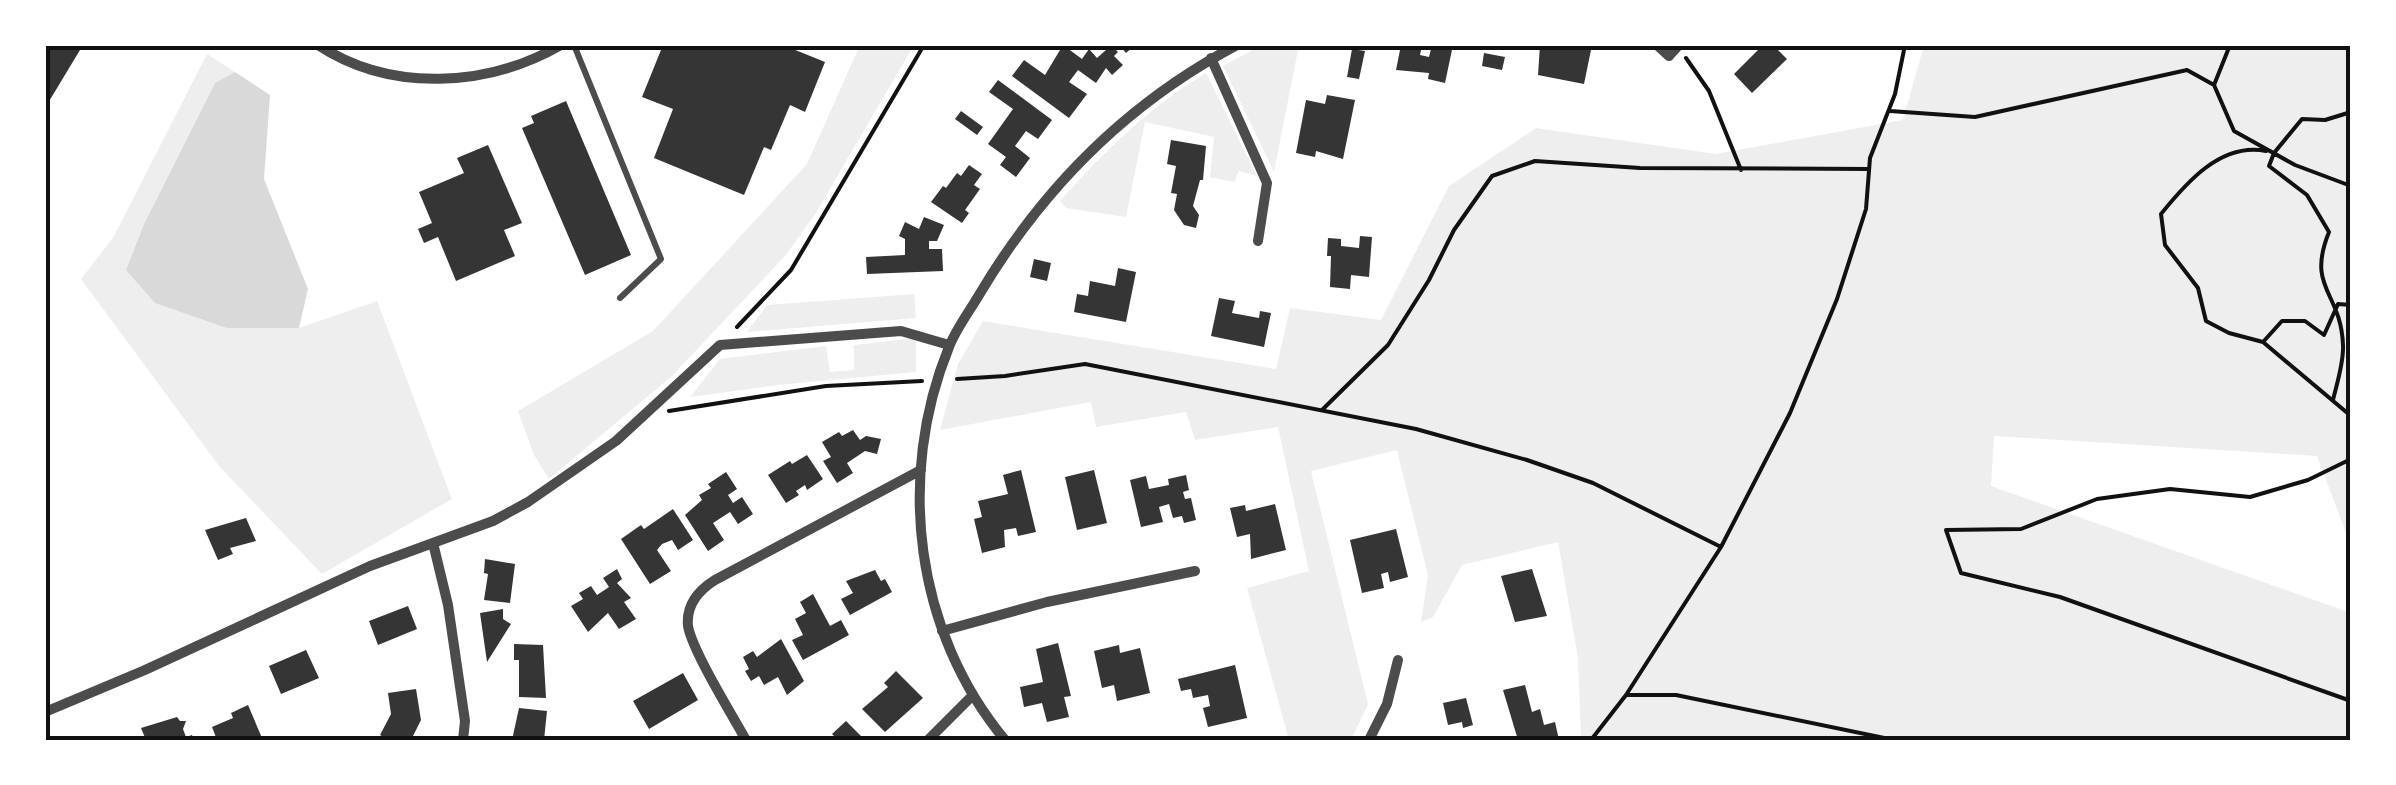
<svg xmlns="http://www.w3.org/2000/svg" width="2396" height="785" font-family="Lato,sans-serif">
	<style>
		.green { fill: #eee }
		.water { fill: #d9d9d9 }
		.building { fill: #353535 }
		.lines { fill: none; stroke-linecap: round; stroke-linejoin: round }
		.path { stroke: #111; stroke-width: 4 }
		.service { stroke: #4c4c4c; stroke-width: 6 }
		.minor { stroke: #4c4c4c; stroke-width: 10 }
		.neatline { fill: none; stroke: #111; stroke-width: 4 }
	</style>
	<rect width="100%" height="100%" fill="#fff"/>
	<path class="green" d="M860,45H914L814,216L785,256L672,376L549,479L534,455L518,411L653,331L807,164Z
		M1262,45H1299L1274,172L1223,66Z
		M1924,45H2351V546L2317,456L1994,436L1991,486L2351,613V740H1581L1578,658L1558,542L1462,565L1433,617L1421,622L1428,575L1397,450L1311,471L1368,704L1351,740H1289L1247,588L1309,571L1278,427L1195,440L1186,412L1096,427L1091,402L940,430L958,364L983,321L1276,369L1290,308L1381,320L1449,186L1536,128L1716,154L1903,120Z
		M207,54L235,72L215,83L144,224L126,270L228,328H299L377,301L452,499L322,574L219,466L81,279L113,238Z
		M1206,73L1257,176L1239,171L1234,182L1210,177L1214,137L1145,122L1126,217L1066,208L1060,201C1104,152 1149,107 1206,73Z
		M914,294L916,318L747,332L767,305Z
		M916,338V372L778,385L690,397L720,359L826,346L830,372L854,370V345Z"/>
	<path class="water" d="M235,72L270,95L264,179L308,289L299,328H227L155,303L126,270L144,224L215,83Z"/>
	<path class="building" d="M45,45H83L45,108Z
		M663,45H783L825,62L805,112L790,105L771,150L764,147L744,195L654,158L673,109L642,97Z
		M1063,45L1082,59L1089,49L1097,58L1106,50L1101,45H1135L1126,53L1120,46L1115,49L1118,52L1114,56L1123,65L1112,75L1106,68L1096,83L1078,70L1069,82L1087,94L1069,118L1012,76L1024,60L1045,75Z
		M1401,45H1422L1420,55L1429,57L1432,45H1453L1445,83L1428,79L1429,73L1396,70Z
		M1540,45H1592L1584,84L1538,75Z
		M1763,45H1773L1787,59L1752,93L1734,74Z
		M1352,49L1365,51L1359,79L1347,77Z
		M1484,53L1505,57L1502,70L1482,66Z
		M998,80L1052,120L1038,139L1026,131L1015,146L1030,158L1016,177L1000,165L1006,157L988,144L1013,109L989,92Z
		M1327,95L1355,100L1343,159L1316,151L1315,157L1296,153L1306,100L1325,104Z
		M566,101L631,255L585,275L522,128L534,123L531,116Z
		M961,111L983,127L977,135L955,119Z
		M1171,140L1206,146L1203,180H1200L1193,206L1199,215L1196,228L1184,225L1174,210L1177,194L1171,193L1176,166L1167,164Z
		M488,145L522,223L504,230L515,256L456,281L438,237L424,243L418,229L432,223L419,192L464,173L457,158Z
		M969,165L982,174L974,185L980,189L965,210L969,213L962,223L931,202L943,186L946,188L957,173L961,176Z
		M924,217L944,225L937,241H929V249H942L943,271L867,274L866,257L905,255V239L899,236L905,222L919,229Z
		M1360,236L1372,237L1369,277L1351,275L1350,289L1330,287L1331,256H1327L1328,238L1341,239V246L1359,248Z
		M1034,259L1051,263L1047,281L1030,277Z
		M1118,268L1136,272L1126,322L1074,312L1077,294L1088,296L1090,281L1115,286Z
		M1219,298L1235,301L1232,313L1259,318L1260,311L1271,313L1264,347L1211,336Z
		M853,430L860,440L866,436L881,439L877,454L865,451L847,463L853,473L837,483L823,461L831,457L822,442L839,432L842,436Z
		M807,455L823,479L807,490L805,485L796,491L799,495L786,503L768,475L790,461L792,464Z
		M1021,470L1036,532L1018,536L1016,528L1004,530L1005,547L982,553L974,519L982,517L978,501L1008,494L1003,475Z
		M1094,470L1107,523L1077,530L1065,477Z
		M726,472L737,489L728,495L733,503L742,497L753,514L738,524L730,512L713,523L724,540L708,551L685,515L702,500L699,495L711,488L708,484Z
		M1186,475L1189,490L1183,492L1185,499L1191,498L1196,520L1184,523L1182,516L1173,518L1169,504L1159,507L1163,522L1141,527L1130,480L1146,476L1149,489L1169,485L1168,479Z
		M1275,504L1286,550L1251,559L1250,534L1237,537L1230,508L1245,505L1246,511Z
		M673,509L693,540L678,550L672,540L662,544L657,550L671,571L650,584L621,539L641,525L644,529Z
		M246,518L256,541L230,548L233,554L218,560L205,530Z
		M1396,529L1408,577L1390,582L1388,572L1381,574L1384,588L1362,593L1350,540Z
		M485,559L515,564L510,603L484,600L488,574L484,573Z
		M617,569L622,579L617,583L631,598L624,602L636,619L619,629L608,613L588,632L571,606L583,599L579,593L591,586L597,595L609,587L603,578Z
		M1532,569L1547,616L1515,622L1501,576Z
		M875,570L881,581L885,579L892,592L850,615L841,599L853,593L846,581Z
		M813,594L830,626L841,620L849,635L803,660L792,640L803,635L795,619L806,613L800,602Z
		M408,606L417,629L378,645L369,621Z
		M503,609V619L511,624L487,662L480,613Z
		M781,639L804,681L787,695L778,677L764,685L759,676L751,681L745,671L749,669L743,657L753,651L757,657Z
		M1058,643L1071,696L1064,697L1069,717L1047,722L1042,703L1024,707L1020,687L1043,682L1036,649Z
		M514,644L543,645L546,698L519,697V660H514Z
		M1119,645L1120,653L1140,648L1150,693L1117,701L1114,685L1102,688L1094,651Z
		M306,650L319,678L281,694L269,666Z
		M1235,665L1247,718L1208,727L1203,708L1210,706L1208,695L1193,698L1191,689L1181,691L1178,679Z
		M896,671L923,698L885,732L862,709L888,687L884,683Z
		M683,673L698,700L649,729L633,701Z
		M1525,685L1532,712L1540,709L1544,725L1555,722L1559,740H1518L1503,690Z
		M416,689L421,720L411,740H389L380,735L391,714L388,693Z
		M1466,698L1473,725L1463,728L1462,722L1448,725L1443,703Z
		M248,705L262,738L217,740L212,727L233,718L231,713Z
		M519,708L547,711L544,740H512Z
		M177,717L180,721H186L183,729L186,737L192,735L194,740H146L141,728Z
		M846,721L865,740H838L832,734Z"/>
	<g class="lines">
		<path class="path" d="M1686,58L1709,91L1741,170
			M2214,85L2230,45
			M1890,111L1975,117L2187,70L2214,85L2234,131L2295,165L2351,186
			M2351,305L2338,304L2324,335L2305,321H2282L2263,342L2351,416
			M737,327L791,270L924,45
			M2263,342L2229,333L2206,321L2198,288L2165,245L2161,214C2186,183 2221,142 2266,151
			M957,379L1005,376L1085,364L1416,429L1527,460L1593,483L1721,547
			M2333,400C2337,383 2344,362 2343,345C2341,291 2306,289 2329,232L2307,195L2269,166L2274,153L2302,119L2325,120L2351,112
			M1323,409L1388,345L1429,280L1454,230L1492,176L1535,161L1640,168L1869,169
			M669,411L826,386L922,381
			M2351,459L2308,480L2250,497L2170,489L2097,499L2021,529L1946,530L1961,573L2060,597L2351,701
			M1626,695H1676L1894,740
			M1591,740L1626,695L1721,547L1790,413L1837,299L1866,209L1870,158L1895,94L1905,45"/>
		<path class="service" d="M574,45L661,259L620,298"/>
		<path class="minor" d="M318,45C391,93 488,87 561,45
			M1657,45L1669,56L1679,45
			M1211,58L1267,183L1258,241
			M433,543L448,605L465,721L463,740
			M942,631L1047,602L1195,571
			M45,712L145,670L370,566L493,521L528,502L616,441L720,345L901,331L949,345
			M746,740C732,715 692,650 688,626C686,605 699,590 715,580L921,470
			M928,740L973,695
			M1005,740C915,632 896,477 949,347C956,329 969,312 979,295C1042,189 1127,103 1237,45
			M1369,740L1387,704L1398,660"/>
	</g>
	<rect width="2396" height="785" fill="none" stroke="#ffffff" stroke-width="95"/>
	<rect x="48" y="48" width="2300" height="690" class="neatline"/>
</svg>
